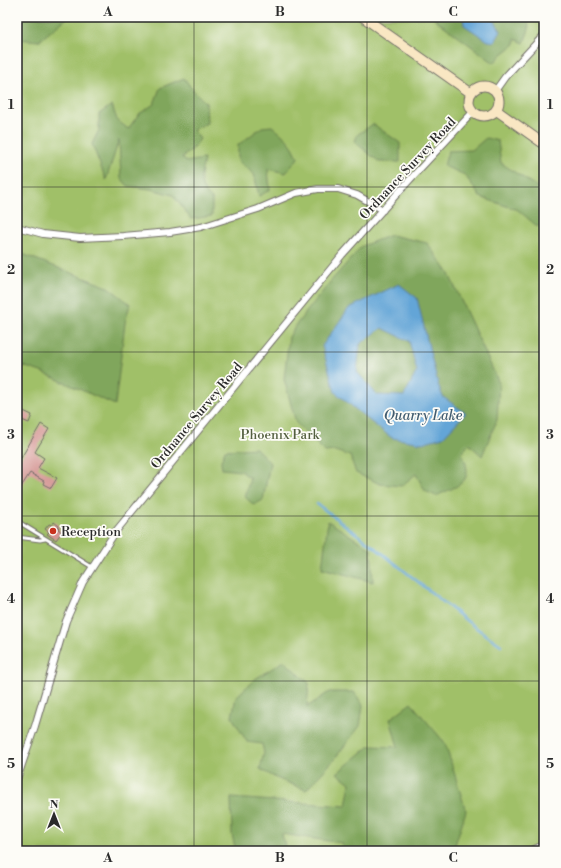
<svg xmlns="http://www.w3.org/2000/svg" width="561" height="868" font-family="'Libre Bodoni',serif">
	<style>
		.green { fill: #a0c068; stroke: #66764a }
		.forest { fill: #80a65c; stroke: #566844 }
		.water { fill: #63a5d7; stroke: #476881; fill-rule: evenodd }
		.lines { fill: none; stroke-linecap: round; stroke-linejoin: round }
		.stream { stroke: #63a5d7; stroke-width: 2.5 }
		.building { fill: #d49694 }
		.lane-casing { stroke: #726e68; stroke-width: 5 }
		.street-casing { stroke: #726e68; stroke-width: 8 }
		.secondary-casing { stroke: #726e68; stroke-width: 11 }
		.lane { stroke: #fff; stroke-width: 3 }
		.street { stroke: #fff; stroke-width: 6 }
		.secondary { stroke: #f9e7c3; stroke-width: 9 }
		.grid { fill: none; stroke: #2b2b2b; stroke-width: 1; stroke-opacity: 0.55 }
		.poi-dot { fill: #c8321e; stroke: #fdfcf7; stroke-width: 1.5 }
		.labels { text-anchor: middle; stroke-width: 3.5; stroke-linejoin: round; paint-order: stroke }
		.street-label { font-size: 13px; fill: #2b2b2b; stroke: #fdfcf7 }
		.park-label { font-size: 13px; fill: #545f40; stroke: #fdfcf7 }
		.poi-label { font-size: 13px; fill: #2b2b2b; stroke: #fdfcf7; text-anchor: start }
		.water-label { font-size: 14px; font-style: italic; fill: #415c70; stroke: #fdfcf7 }
		.neatline { fill: none; stroke: #2b2b2b; stroke-width: 1.5 }
		.grid-label { font-size: 13px; text-anchor: middle; font-weight: bold; fill: #2b2b2b }
	</style>
	<rect width="100%" height="100%" fill="#fdfcf7"/>
	<filter id="ink" filterUnits="userSpaceOnUse"><feTurbulence type="fractalNoise" baseFrequency=".025" numOctaves="2"/><feDisplacementMap in="SourceGraphic" scale="8" xChannelSelector="R" yChannelSelector="G"/><feConvolveMatrix kernelMatrix="1 2 1 2 8 2 1 2 1" color-interpolation-filters="sRGB"/></filter>
	<filter id="wash" filterUnits="userSpaceOnUse"><feTurbulence type="fractalNoise" baseFrequency=".012" numOctaves="4" result="noise"/><feDisplacementMap in="SourceGraphic" scale="16" xChannelSelector="R" yChannelSelector="G"/><feGaussianBlur stdDeviation="0.9" result="paint"/><feColorMatrix in="noise" values="0 0 0 0 0 0 0 0 0 0 0 0 0 0 0 0 0 1.4 0 .05"/><feComposite in="paint" operator="in"/></filter>
	<g filter="url(#wash)">
		<rect width="100%" height="100%" fill="#f6ebd8"/>
		<path class="green" d="M17,17H544V851H17Z"/>
		<path class="forest" d="M17,17H68L39,41L17,39Z
			M432,17H528L529,29L524,43L515,39V44L501,55L494,63Z
			M184,78L192,89L206,103L207,123L193,130L200,139L192,150L182,157L186,162L204,159C201,178 196,185 212,199V216L191,219L173,195L151,189L128,186L121,178L119,140L106,180L92,144L99,130V114L112,105L117,120L128,129L139,114L154,104L160,88Z
			M373,124L400,143V162H379L355,142L357,135Z
			M272,126C284,136 293,143 298,158L286,173L268,169L270,190L259,196L254,174L238,161V145L262,127Z
			M486,138L498,141L501,163L543,191L544,219L538,227L518,210L480,197L465,175L444,166L448,151L472,150Z
			M391,235L427,243L448,272L499,383L497,420L482,456L469,444L462,453C475,483 461,484 436,496L425,491L416,474L401,486L380,484L356,473L350,456L335,451L325,452L296,423L284,379L289,337L296,325L331,281L362,246Z
			M17,252L108,287L130,304L125,323L115,405L41,372L17,364Z
			M256,448L270,463L263,500L254,505L245,497L250,478L241,471L222,469L221,461L225,450Z
			M328,521L371,549L373,582L322,568Z
			M284,661L309,683L307,707L329,692H354L363,705L360,726L332,762L306,790L276,778L260,769L264,753L262,744L247,742L232,717L236,697L255,679Z
			M411,703L445,743L466,811L453,851H343L342,843L282,834L286,851H236L232,835L231,798L346,806L350,783L337,773L370,746L398,747L390,719Z"/>
		<path class="water" d="M463,17H492L501,31L495,42L488,41L464,25Z
			M399,284L417,298L438,384L443,397L466,413L443,437L422,443L392,438L371,422L335,392L322,346L349,308ZM382,328L409,341L417,371L404,396L377,395L357,372L360,344Z"/>
		<g class="lines">
			<path class="stream" d="M317,504L382,553L472,625L501,645"/>
		</g>
		<g id="blocks">
			<path class="building" d="M17,408L32,415L29,423L17,418Z
				M41,424L49,429L35,452L44,458L38,468L57,478L51,488L43,484L44,481L30,473L17,493V456L21,458Z
				M54,522L59,526L58,529L62,532L56,540L47,534L49,532L45,529L49,524L52,525Z"/>
		</g>
	</g>
	<g filter="url(#ink)">
		<use href="#blocks" fill-opacity="0" stroke="#726e68" stroke-width="1"/>
		<g class="lines">
			<g class="lane-casing">
				<path id="lane" d="M17,521L92,567
					M17,537L40,540L45,539"/>
			</g>
			<g class="street-casing">
				<path id="street" d="M495,91L505,77L544,35
					M17,227L43,234L80,238L123,236L170,232L201,227L258,209L296,193L318,189H338L357,195L383,210
					M17,779L35,726L66,621L83,582L116,531L342,255L415,174L473,112
					M530,851L544,845"/>
			</g>
			<g class="secondary-casing">
				<path id="secondary" d="M363,17L471,93
					M469 101a15 15 0 1 1 30 0a15 15 0 1 1-30 0Z
					M496,110L544,144"/>
			</g>
			<use href="#lane" class="lane"/>
			<use href="#street" class="street"/>
			<use href="#secondary" class="secondary"/>
		</g>
	</g>
	<path class="grid" d="M194,17V851M367,17V851M17,187H544M17,352H544M17,516H544M17,681H544"/>
	<circle class="poi-dot" cx="53" cy="531" r="4"/>
	<g class="labels">
		<g class="street-label">
			<text transform="translate(407 168) rotate(-47)" y="5">Ordnance Survey Road</text>
			<text transform="translate(196 415) rotate(-50)" y="5">Ordnance Survey Road</text>
		</g>
		<g class="park-label">
			<text x="280" y="439">Phoenix Park</text>
		</g>
		<g class="poi-label">
			<text x="61" y="536">Reception</text>
		</g>
		<g class="water-label">
			<text x="423" y="420">Quarry Lake</text>
		</g>
	</g>
	<rect width="561" height="868" fill="none" stroke="#fdfcf7" stroke-width="44"/>
	<g transform="translate(54 814)" stroke="#fdfcf7" stroke-width="3" paint-order="stroke">
	<path d="M0-3L7 15L0 10L-7 15Z" fill="#2b2b2b"/>
	<text y="-6" font-size="11" font-weight="bold" text-anchor="middle" fill="#2b2b2b">N</text>
	</g>
	<rect x="22" y="22" width="517" height="824" class="neatline"/>
	<g class="grid-label">
		<text x="108" y="16">A</text>
		<text x="280" y="16">B</text>
		<text x="453" y="16">C</text>
		<text x="11" y="109">1</text>
		<text x="550" y="109">1</text>
		<text x="11" y="274">2</text>
		<text x="550" y="274">2</text>
		<text x="11" y="439">3</text>
		<text x="550" y="439">3</text>
		<text x="11" y="603">4</text>
		<text x="550" y="603">4</text>
		<text x="11" y="768">5</text>
		<text x="550" y="768">5</text>
		<text x="108" y="862">A</text>
		<text x="280" y="862">B</text>
		<text x="453" y="862">C</text>
	</g>
</svg>
